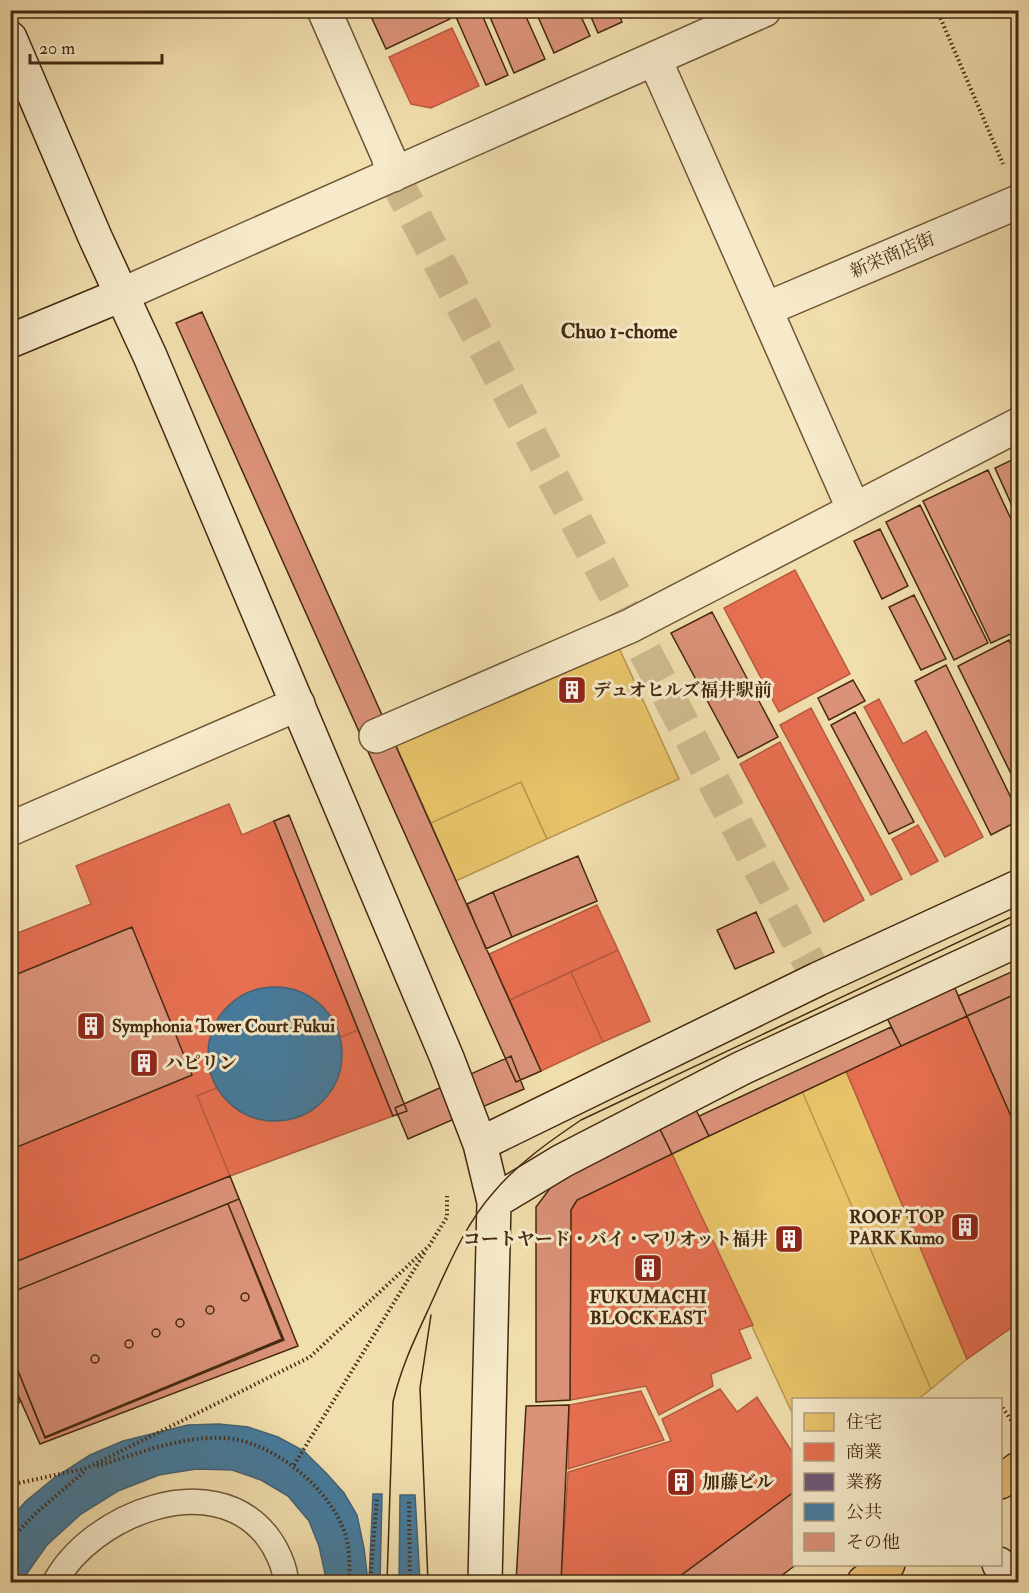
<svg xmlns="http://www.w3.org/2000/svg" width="1029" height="1593" font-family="'IM FELL Double Pica','Noto Serif JP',serif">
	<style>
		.homes { fill: #e9c46a; stroke: #b8964f; stroke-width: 1.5 }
		.shops { fill: #e76f51; stroke: #b65a3e; stroke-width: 1.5 }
		.offices { fill: #6d597a; stroke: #614b5a; stroke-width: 1.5 }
		.public { fill: #457b9d; stroke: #456273; stroke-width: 1.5 }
		.building { fill: #db9279; stroke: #442910; stroke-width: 1.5 }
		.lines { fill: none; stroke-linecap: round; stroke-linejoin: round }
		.street-tunnel { stroke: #ceba8e; stroke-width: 33; stroke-dasharray: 33 16; stroke-linecap: butt }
		.lane-casing { stroke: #6f5637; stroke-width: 27 }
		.street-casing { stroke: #6f5637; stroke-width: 36 }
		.secondary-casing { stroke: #442910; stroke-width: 36 }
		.primary-casing { stroke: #442910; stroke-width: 36 }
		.path { stroke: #442910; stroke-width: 4; stroke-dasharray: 1.5 3; stroke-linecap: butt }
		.lane { stroke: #f6eaca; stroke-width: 24 }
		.street { stroke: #f6eaca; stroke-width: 33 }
		.secondary { stroke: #f6eaca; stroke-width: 33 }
		.primary { stroke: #e8bf76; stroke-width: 33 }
		.tram { stroke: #442910; stroke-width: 1.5 }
		.labels { text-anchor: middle; stroke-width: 6; stroke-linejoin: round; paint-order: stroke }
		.street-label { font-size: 18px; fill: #442910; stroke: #f6eaca }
		.poi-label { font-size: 18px; font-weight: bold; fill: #442910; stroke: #f6eaca; text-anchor: start }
		.neighbourhood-label { font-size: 20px; font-weight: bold; fill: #442910; stroke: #f6eaca }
	</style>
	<rect width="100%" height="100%" fill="#f1dead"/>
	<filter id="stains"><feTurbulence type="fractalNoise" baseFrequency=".00333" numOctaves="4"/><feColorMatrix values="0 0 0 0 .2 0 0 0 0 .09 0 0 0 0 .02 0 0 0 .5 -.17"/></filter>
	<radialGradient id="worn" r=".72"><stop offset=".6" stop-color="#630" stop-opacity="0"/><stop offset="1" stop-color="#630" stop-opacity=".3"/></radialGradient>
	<path class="homes" d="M615,639L679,779L547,839L521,782L431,823L394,741Z
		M521,782L547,839L456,881L431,823Z
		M846,1071L967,1359L931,1389L802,1091Z
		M802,1091L931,1389L917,1400H794V1417L672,1154Z"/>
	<path class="shops" d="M452,28L479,86L431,108L411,104L389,57Z
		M795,570L850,674L779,712L724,608Z
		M879,699L903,744L926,731L983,837L945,857L864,707Z
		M811,708L902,879L871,895L780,725Z
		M780,742L864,900L824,922L740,764Z
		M229,804L242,835L274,821L358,1030L197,1096L230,1176L10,1264V936L91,904L76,866Z
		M918,825L938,861L911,875L892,839Z
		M597,905L618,950L510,1000L489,954Z
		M618,950L650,1021L603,1042L571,972Z
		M571,972L603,1042L541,1071L510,1000Z
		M967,1016L1018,1132V1323L967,1359L846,1071Z
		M358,1030L393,1116L230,1176L197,1096Z
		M672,1154L753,1325L739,1330L751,1358L711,1374L713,1386L659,1415L646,1386L570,1400L571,1210L577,1200Z
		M720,1389L737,1412L757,1397L794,1455V1492L672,1582H561L568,1472L671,1441L662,1419Z
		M641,1391L664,1440L568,1469L569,1405Z"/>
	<path class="offices" d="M10,1338L16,1344L24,1390L23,1399L10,1412Z"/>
	<path class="public" d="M208 1054a67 67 0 1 1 134 0a67 67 0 1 1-134 0Z
		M219,1424L248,1427L278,1437L304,1451L327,1474L344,1493L357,1515L364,1548L368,1582H324L325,1574L319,1546L309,1521L288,1496L261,1480L232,1470L196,1469L159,1475L118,1491L81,1514L47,1545L21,1582H10V1519L26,1501L54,1478L90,1455L123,1441L188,1425Z
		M373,1494H382L380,1582H369Z
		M400,1495H415L420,1582H399Z"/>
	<path class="building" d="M368,10H446L450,19L386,49Z
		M453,10H480L508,75L486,85Z
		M487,10H523L545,59L514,73Z
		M535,10H578L590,36L554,53Z
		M588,10H617L622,22L598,33Z
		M626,10H647L630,18Z
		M202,312L541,1071L516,1082L176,323Z
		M1018,457V519L995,468Z
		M988,470L1018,534V639L1015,632L991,643L923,501Z
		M920,505L988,643L954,660L886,522Z
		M880,529L908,586L882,599L854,541Z
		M914,595L946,659L921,670L889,607Z
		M712,612L778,737L738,758L671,633Z
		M1009,640L1018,660V788L958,666Z
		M946,665L1018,812V821L991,835L915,681Z
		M853,680L865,701L829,720L818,698Z
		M855,712L914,822L889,834L831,725Z
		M289,815L407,1111L393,1116L274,821Z
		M578,856L597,901L512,937L493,892Z
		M493,892L512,937L486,949L467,904Z
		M756,912L774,952L735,969L717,930Z
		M132,927L192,1075L10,1150V977Z
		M1018,969V993L967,1016L958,996Z
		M954,986L967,1016L901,1046L886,1016Z
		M1018,993V1132L967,1016Z
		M891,1027L901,1046L709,1136L699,1116Z
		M511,1056L524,1089L408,1139L395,1108Z
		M696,1110L709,1136L672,1154L659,1127Z
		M659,1127L672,1154L577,1200L571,1210L570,1400L536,1402V1207L560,1175Z
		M230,1176L298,1346L40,1444L10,1377V1264Z
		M230,1176L239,1199L10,1293V1264Z
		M228,1204L284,1340L45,1438L10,1351L45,1437L282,1339Z
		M241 1297a4 4 0 1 1 8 0a4 4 0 1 1-8 0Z
		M206 1310a4 4 0 1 1 8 0a4 4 0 1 1-8 0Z
		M176 1323a4 4 0 1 1 8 0a4 4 0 1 1-8 0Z
		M152 1333a4 4 0 1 1 8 0a4 4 0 1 1-8 0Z
		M125 1344a4 4 0 1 1 8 0a4 4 0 1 1-8 0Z
		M91 1359a4 4 0 1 1 8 0a4 4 0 1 1-8 0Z
		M569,1405L561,1582H516L526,1406Z
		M794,1492V1564H797L773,1582H672Z"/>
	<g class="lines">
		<path class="street-tunnel" d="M393,175L818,979"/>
		<g class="lane-casing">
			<path id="lane" d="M55,1582C91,1515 212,1466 267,1536C277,1549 285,1567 286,1582"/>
		</g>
		<g class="street-casing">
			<path id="street" d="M324,10L388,156L393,175
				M655,60L854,510
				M121,295L764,10
				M766,309L1018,202
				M376,736L630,626L1018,425
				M10,829L298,704"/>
		</g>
		<g class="secondary-casing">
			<path id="secondary" d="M10,38L95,237L150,356L447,1058L480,1144L494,1202L485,1582
				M10,341L121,295
				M480,1144L818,979L1018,887
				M494,1202L562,1161L742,1068L1018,940
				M999,1564L1010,1582"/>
		</g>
		<g class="primary-casing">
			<path id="primary" d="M1000,1482L1018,1469
				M864,1582L888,1564"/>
		</g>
		<path class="path" d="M937,10L1003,164
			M1000,1404L1018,1430
			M294,1465L425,1252
			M97,1466C137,1454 180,1436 223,1438C270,1440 326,1485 343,1528C350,1544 350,1565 349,1582
			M10,1485L87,1468L310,1357L429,1246L447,1217V1196
			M409,1502L410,1582
			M10,1540L36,1513L85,1471
			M370,1582L377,1499"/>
		<use href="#lane" class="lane"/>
		<use href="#street" class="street"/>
		<use href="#secondary" class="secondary"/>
		<use href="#primary" class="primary"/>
		<path class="tram" d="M387,1582L393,1402C403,1359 421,1327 438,1288C453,1255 469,1220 493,1193C517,1164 550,1141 581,1120L1018,914
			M428,1582L420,1388L431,1315"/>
	</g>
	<defs>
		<g id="building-square" transform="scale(1.5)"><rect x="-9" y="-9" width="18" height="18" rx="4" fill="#8f2418" stroke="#f6eaca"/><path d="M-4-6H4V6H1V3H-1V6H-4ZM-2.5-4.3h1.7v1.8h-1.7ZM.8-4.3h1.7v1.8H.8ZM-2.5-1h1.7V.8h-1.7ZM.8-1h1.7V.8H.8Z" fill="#fff"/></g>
	</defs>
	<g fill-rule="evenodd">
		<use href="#building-square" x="572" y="690"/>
		<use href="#building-square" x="91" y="1026"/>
		<use href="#building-square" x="144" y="1063"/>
		<use href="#building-square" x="965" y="1227"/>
		<use href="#building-square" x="789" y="1239"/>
		<use href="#building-square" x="648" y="1268"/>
		<use href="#building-square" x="681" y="1482"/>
	</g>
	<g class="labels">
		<g class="street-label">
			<text transform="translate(892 255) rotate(-23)" y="6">新栄商店街</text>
		</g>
		<g class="poi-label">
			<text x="593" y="696">デュオヒルズ福井駅前</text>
			<text x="112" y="1032">Symphonia Tower Court Fukui</text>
			<text x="165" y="1069">ハピリン</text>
			<text x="944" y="1223" text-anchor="end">ROOF TOP<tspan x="944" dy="21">PARK Kumo</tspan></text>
			<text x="768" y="1245" text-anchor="end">コートヤード・バイ・マリオット福井</text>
			<text x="648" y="1303" text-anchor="middle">FUKUMACHI<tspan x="648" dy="21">BLOCK EAST</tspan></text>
			<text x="702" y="1488">加藤ビル</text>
		</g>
		<g class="neighbourhood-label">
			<text x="619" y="338">Chuo 1-chome</text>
		</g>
	</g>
	<rect width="1029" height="1593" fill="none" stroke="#f1dead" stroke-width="36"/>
	<rect x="12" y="12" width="1005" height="1569" fill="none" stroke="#442910" stroke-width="3"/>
	<rect x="18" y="18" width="993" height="1557" fill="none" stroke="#442910" stroke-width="1.5"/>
	<rect x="792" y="1398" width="210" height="168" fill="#f6eaca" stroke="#af9d80" stroke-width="1.5"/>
	<rect x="804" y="1413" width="30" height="18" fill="#e9c46a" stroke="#af9d80" stroke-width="1.5"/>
	<text x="846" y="1428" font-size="18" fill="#442910">住宅</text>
	<rect x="804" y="1443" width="30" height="18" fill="#e76f51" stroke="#af9d80" stroke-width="1.5"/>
	<text x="846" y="1458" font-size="18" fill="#442910">商業</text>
	<rect x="804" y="1473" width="30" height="18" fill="#6d597a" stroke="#af9d80" stroke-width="1.5"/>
	<text x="846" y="1488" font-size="18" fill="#442910">業務</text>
	<rect x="804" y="1503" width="30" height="18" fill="#457b9d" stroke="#af9d80" stroke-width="1.5"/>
	<text x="846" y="1518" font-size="18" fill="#442910">公共</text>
	<rect x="804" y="1533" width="30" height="18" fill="#db9279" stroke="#af9d80" stroke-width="1.5"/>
	<text x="846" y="1548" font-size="18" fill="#442910">その他</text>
	<path d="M30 54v9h132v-9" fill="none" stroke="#442910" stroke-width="3"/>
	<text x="39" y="54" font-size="18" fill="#442910" stroke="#f6eaca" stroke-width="4.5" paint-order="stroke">20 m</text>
	<rect width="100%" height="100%" filter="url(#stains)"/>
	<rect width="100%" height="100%" fill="url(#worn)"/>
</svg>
